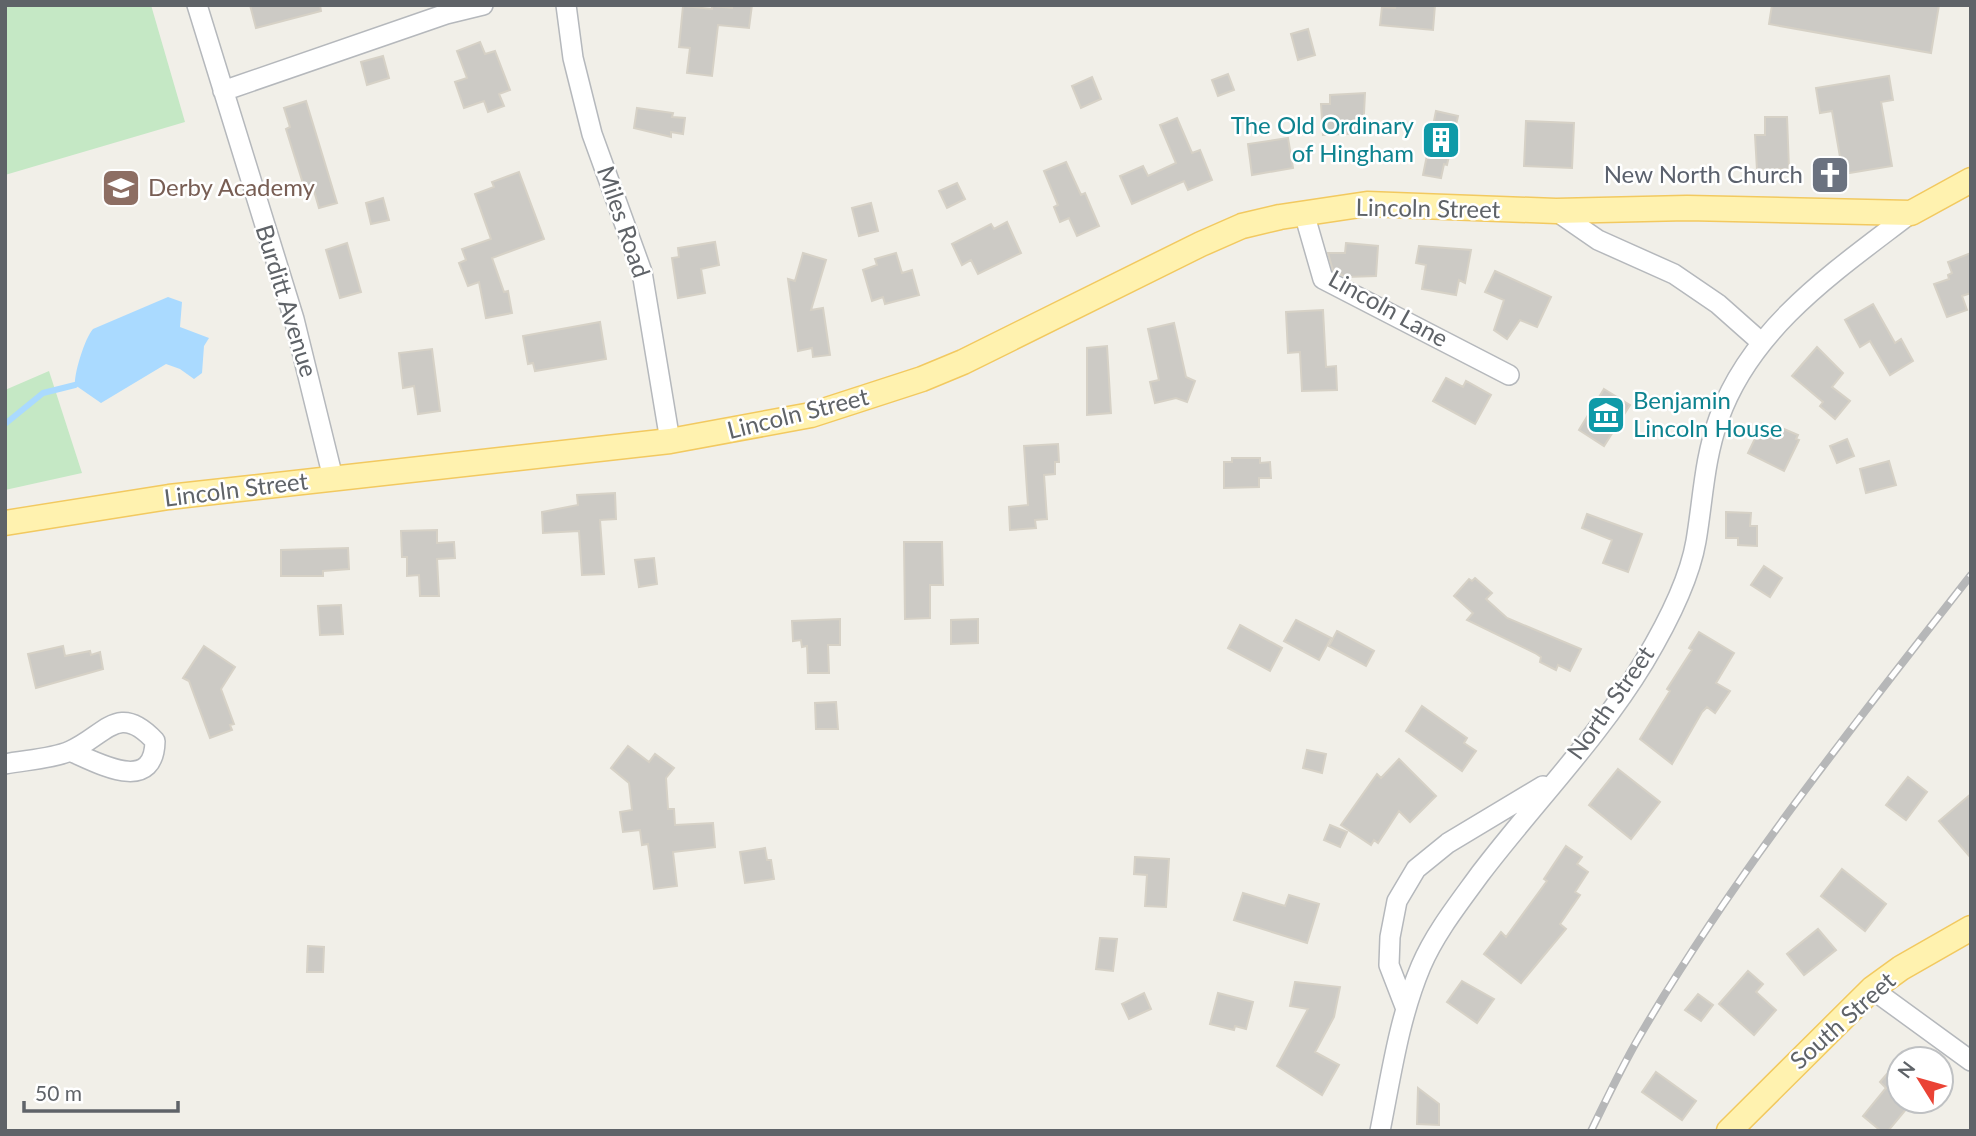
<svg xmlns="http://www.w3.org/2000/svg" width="1976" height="1136" font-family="Lato,sans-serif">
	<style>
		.green { fill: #c5e8c5 }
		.water { fill: #aadaff }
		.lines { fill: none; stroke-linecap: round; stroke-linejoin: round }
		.stream { stroke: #aadaff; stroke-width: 6 }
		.building { fill: #cccac5; stroke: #d6d1c6; stroke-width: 2 }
		.minor-casing { stroke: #b5b8bc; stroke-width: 22 }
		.major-casing { stroke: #f2c960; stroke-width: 27 }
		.minor { stroke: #fff; stroke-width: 19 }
		.major { stroke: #fff2af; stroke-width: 24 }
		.rail-casing { stroke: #b6b7b8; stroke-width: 8 }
		.rail { stroke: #fff; stroke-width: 5; stroke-dasharray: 16; stroke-linecap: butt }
		.labels { text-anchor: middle; stroke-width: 5; stroke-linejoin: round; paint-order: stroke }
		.culture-label { font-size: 24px; fill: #0d838f; stroke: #fff; text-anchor: end }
		.worship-label { font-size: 24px; fill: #5b616d; stroke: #fff; text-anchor: end }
		.education-label { font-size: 24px; fill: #785e54; stroke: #fff; text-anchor: start }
		.street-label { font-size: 24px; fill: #5f6368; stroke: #fff }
	</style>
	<rect width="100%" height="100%" fill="#f1efe8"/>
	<path class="green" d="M5,5H151L185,122L5,175Z
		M49,371L82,473L5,490V390Z"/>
	<path class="water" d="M168,297L182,302L180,327L209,338L204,346L202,373L194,379L180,369L166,364L101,403L75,385C74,373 85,338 93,329Z"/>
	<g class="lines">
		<path class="stream" d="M5,424L43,393L75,385"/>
	</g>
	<path class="building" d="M250,5H320L321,11L256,28Z
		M732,5H752L749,28L718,25L712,76L687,73L690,48L679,47L683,6L712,9V6L732,8Z
		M1396,5H1435L1433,30L1380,25L1382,7L1395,8Z
		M1772,5H1939L1931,53L1769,24Z
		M1308,29L1315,55L1298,60L1291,34Z
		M480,42L485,54L495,51L510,90L499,94L504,106L488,112L484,101L464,108L455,82L467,78L457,51Z
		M383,56L389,78L367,85L361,62Z
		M1228,74L1234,90L1218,96L1212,80Z
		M1889,76L1893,100L1881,102L1892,166L1843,174L1832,111L1820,113L1816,88Z
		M1092,77L1101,99L1081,108L1072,86Z
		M1365,93L1363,133L1323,135L1321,104H1330V95Z
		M306,101L337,203L319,208L314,191L306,193L286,129L290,127L284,108Z
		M637,108L673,113L672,117L685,118L683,134L671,132V137L634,128Z
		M1436,111L1458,116L1447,165L1444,164L1441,178L1423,175Z
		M1765,117H1787L1789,169L1757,170L1755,135H1765Z
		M1177,118L1192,153L1200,150L1212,180L1188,190L1184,181L1132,204L1120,176L1143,166L1148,176L1176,163L1160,125Z
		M1526,121L1574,123L1572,168L1524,166Z
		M1288,138L1293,168L1252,175L1248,144Z
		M1066,162L1081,195L1085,193L1099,226L1077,236L1069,218L1060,222L1054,207L1058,205L1044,171Z
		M519,172L544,239L492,258L504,292L508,291L512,313L486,318L479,282L468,286L459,263L466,260L462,249L491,239L475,194L494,187L492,182Z
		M957,183L965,199L947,208L939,191Z
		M383,198L389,220L371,224L366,203Z
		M871,203L878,231L859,236L852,208Z
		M1007,222L1021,253L978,274L971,260L962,265L952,244L991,224L994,229Z
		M715,242L719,265L701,269L705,293L678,298L672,258L679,257L678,248Z
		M347,243L361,292L340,298L326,250Z
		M1346,243L1378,246L1376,276L1346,277L1333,271L1328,253H1345Z
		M1419,246L1471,250L1465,283L1459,280L1456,295L1422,289L1426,265L1416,263Z
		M803,253L826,260L811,310L823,308L830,355L813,357L812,348L798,351L788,279L795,281Z
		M896,253L902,273L912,270L919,295L885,304L883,297L872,301L863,270L877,265L875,259Z
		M1971,253V293L1962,296L1967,310L1947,317L1934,284L1949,279L1948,275L1952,273L1948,262Z
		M1495,271L1551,297L1537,327L1520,320L1507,339L1494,330L1504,300L1485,292Z
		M1873,304L1895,343L1901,339L1913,361L1890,375L1870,341L1860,347L1845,320Z
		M1323,310L1326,367L1336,366L1337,390L1302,391L1300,352L1288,353L1286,312Z
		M600,322L606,359L535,371L533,363L528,364L523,336Z
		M1174,323L1186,377L1195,381L1187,402L1176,398L1155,403L1150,382L1159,380L1148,329Z
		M1107,346L1111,413L1087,415V348Z
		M1817,347L1843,373L1832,387L1850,401L1835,419L1820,406L1823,402L1792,376Z
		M432,349L440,411L418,414L414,386L403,388L399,353Z
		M1446,378L1463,387L1466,381L1491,395L1475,424L1433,401Z
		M1604,389L1630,405L1604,446L1579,430Z
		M1762,424L1780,433L1782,428L1798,435L1796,439L1799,440L1784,471L1748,453Z
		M1847,439L1854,456L1837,463L1830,446Z
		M1058,444L1059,462H1055V474L1044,475L1047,519L1035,520L1036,528L1010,530L1009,507L1028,505L1024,446Z
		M1232,458H1260V463L1270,462L1271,478H1259V487L1224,488V462H1232Z
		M1889,461L1896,485L1866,493L1860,469Z
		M615,493L616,519L600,520L604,574L582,575L579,531L543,533L542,512L578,505L577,495Z
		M1726,512L1751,513L1750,526H1757V546L1738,545V538H1726Z
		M1587,514L1642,534L1628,572L1603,563L1612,540L1582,528Z
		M437,530V543L454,542L455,558L437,559L439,596H420L419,575L407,576V557H402L401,531Z
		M904,542H942L943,585H930V618L905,619Z
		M348,548L349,569L323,571V576H281V550Z
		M654,558L657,584L639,587L635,560Z
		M1764,566L1782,578L1770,597L1751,585Z
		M1475,578L1492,593L1486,599L1507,618L1581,649L1570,671L1558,665L1556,670L1540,662L1541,657L1535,653L1467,620L1473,613L1454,596L1469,579L1472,581Z
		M341,605L343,634L320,635L318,606Z
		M840,619V645H828L829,673H808L807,646L802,647L801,640L793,641L792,621Z
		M978,619V643L951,644V620Z
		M1296,620L1331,638L1319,660L1284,641Z
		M1240,625L1282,648L1270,671L1228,648Z
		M1337,631L1374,651L1366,666L1329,646Z
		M1699,632L1734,653L1716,683L1730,691L1715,713L1707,707L1702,712L1672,764L1640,739L1670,691L1667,689L1692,650L1689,648Z
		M63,646L65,656L90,651L91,655L100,652L103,669L36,688L28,654Z
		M204,646L235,667L221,689L234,724L230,725L232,730L210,738L189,681L183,678Z
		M836,702L838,729H816L815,703Z
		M1422,706L1467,738L1464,743L1476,751L1462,771L1406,731Z
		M628,746L649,762L655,754L674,768L666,778L668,809H674L675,825L713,823L715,847L673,852L677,886L654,889L648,844L642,845L640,830L623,832L620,812L632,810L629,783L611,768Z
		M1307,750L1326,754L1322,773L1303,768Z
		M1399,759L1436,796L1410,822L1399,811L1378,843L1374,840L1371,845L1341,825L1377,774L1381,778Z
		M1618,769L1660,802L1631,839L1589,805Z
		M1908,777L1927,792L1906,820L1886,805Z
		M1971,794V858L1939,821Z
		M1330,825L1347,832L1340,847L1324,840Z
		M1566,846L1582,857L1577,864L1588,872L1575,892L1580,895L1560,924L1566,929L1521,983L1484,954L1501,932L1506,937L1547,881L1544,879Z
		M765,848L767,860H771L774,879L745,883L740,852Z
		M1135,857L1169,859L1166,907L1145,906L1147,875L1134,874Z
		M1842,869L1886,904L1865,931L1821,896Z
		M1243,893L1285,906L1289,895L1319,904L1307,943L1234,920Z
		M1818,929L1836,950L1804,975L1787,954Z
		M1100,938L1117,939L1113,971L1096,969Z
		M308,946L324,947L323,972H307Z
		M1748,971L1763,984L1756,992L1776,1010L1754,1035L1719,1004Z
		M1462,981L1494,999L1477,1023L1447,1002Z
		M1295,982L1340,987L1334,1017L1315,1052L1339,1065L1322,1095L1277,1066L1308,1009L1290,1006Z
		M1144,993L1151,1009L1129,1019L1122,1004Z
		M1218,993L1253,1002L1246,1029L1235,1026L1234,1030L1210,1024Z
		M1698,994L1713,1005L1701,1021L1685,1010Z
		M1899,1060V1101H1913L1888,1131H1881L1863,1116L1886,1088L1880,1082Z
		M1656,1072L1696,1101L1682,1120L1642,1092Z
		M1418,1088L1439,1104V1125L1417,1124Z"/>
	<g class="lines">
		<g class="minor-casing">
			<path id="minor" d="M197,5L294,319L333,478
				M566,5L573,58L592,134L642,272L670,441
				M223,91L446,14L483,5
				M1556,211L1598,240L1674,274L1718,304L1762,343
				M1304,213L1323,279L1509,375
				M5,764C25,760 52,759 70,751C105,736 118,701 155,741C154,795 98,763 70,751
				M1872,989L1971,1061
				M1406,1009L1389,965L1390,937L1397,901L1416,869L1448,843L1543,786
				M1380,1131C1391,1076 1399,1018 1421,966C1435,933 1459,903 1480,874C1534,803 1598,738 1644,662C1665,627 1689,582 1696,541C1703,500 1704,459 1719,418C1752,326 1837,270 1911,213"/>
		</g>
		<g class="major-casing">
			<path id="major" d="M5,523L169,497L670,441L811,415L922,379L963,362L1201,244L1242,226L1280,217L1367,204L1556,211L1687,208L1911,213L1971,180
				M1729,1131L1872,989L1901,968L1971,928"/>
		</g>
		<use href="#minor" class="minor"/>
		<use href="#major" class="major"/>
		<g class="rail-casing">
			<path id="rail" d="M1591,1131C1608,1096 1625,1060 1645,1027C1739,868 1857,721 1971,575"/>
		</g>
		<use href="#rail" class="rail"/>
	</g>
	<defs>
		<g id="building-square" transform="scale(2.0125)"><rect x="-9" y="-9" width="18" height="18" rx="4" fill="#0f9aa8" stroke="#fff"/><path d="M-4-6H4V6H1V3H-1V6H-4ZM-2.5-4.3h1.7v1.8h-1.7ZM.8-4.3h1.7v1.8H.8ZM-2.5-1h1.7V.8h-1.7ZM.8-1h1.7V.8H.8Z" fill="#fff"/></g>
		<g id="church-square" transform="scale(2.0125)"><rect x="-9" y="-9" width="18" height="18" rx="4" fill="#6b7280" stroke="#fff"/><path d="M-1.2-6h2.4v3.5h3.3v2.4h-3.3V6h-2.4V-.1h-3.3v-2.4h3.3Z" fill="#fff"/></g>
		<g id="school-square" transform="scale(2.0125)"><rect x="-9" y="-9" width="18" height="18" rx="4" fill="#8d6e63" stroke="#fff"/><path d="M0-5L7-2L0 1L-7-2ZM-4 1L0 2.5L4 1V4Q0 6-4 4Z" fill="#fff"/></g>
		<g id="museum-square" transform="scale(2.0125)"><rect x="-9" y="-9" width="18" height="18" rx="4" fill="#0f9aa8" stroke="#fff"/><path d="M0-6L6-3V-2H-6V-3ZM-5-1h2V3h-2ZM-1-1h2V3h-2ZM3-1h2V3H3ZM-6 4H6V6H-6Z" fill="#fff"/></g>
	</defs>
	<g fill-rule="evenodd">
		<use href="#building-square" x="1441" y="140"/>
		<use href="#church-square" x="1830" y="175"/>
		<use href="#school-square" x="121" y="188"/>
		<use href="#museum-square" x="1606" y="415"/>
	</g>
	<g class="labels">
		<g class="culture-label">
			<text x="1414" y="134">The Old Ordinary<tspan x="1414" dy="28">of Hingham</tspan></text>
			<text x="1633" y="409" text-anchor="start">Benjamin<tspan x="1633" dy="28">Lincoln House</tspan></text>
		</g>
		<g class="worship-label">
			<text x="1803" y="183">New North Church</text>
		</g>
		<g class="education-label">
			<text x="148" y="196">Derby Academy</text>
		</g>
		<g class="street-label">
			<text transform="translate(1428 209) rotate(1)" y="8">Lincoln Street</text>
			<text transform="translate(623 222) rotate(71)" y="8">Miles Road</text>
			<text transform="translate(286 301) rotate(73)" y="8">Burditt Avenue</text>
			<text transform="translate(1388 309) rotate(29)" y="8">Lincoln Lane</text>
			<text transform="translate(798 414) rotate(-14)" y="8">Lincoln Street</text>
			<text transform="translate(236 490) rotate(-7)" y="8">Lincoln Street</text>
			<text transform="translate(1611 703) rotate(-55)" y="8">North Street</text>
			<text transform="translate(1843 1021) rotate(-42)" y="8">South Street</text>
		</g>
	</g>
	<rect width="1976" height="1136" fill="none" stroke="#5f6368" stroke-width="14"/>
	<g transform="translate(1920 1080) rotate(307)"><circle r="33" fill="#ffffff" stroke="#bfc1c3" stroke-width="2"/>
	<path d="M0-5L12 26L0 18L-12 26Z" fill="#ea4335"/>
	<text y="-10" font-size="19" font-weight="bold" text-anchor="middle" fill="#5f6368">N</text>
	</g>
	<path d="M24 1101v10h154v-10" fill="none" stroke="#5f6368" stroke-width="3.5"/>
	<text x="35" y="1101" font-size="21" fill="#5f6368" stroke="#ffffff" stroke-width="5" paint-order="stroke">50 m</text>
</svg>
